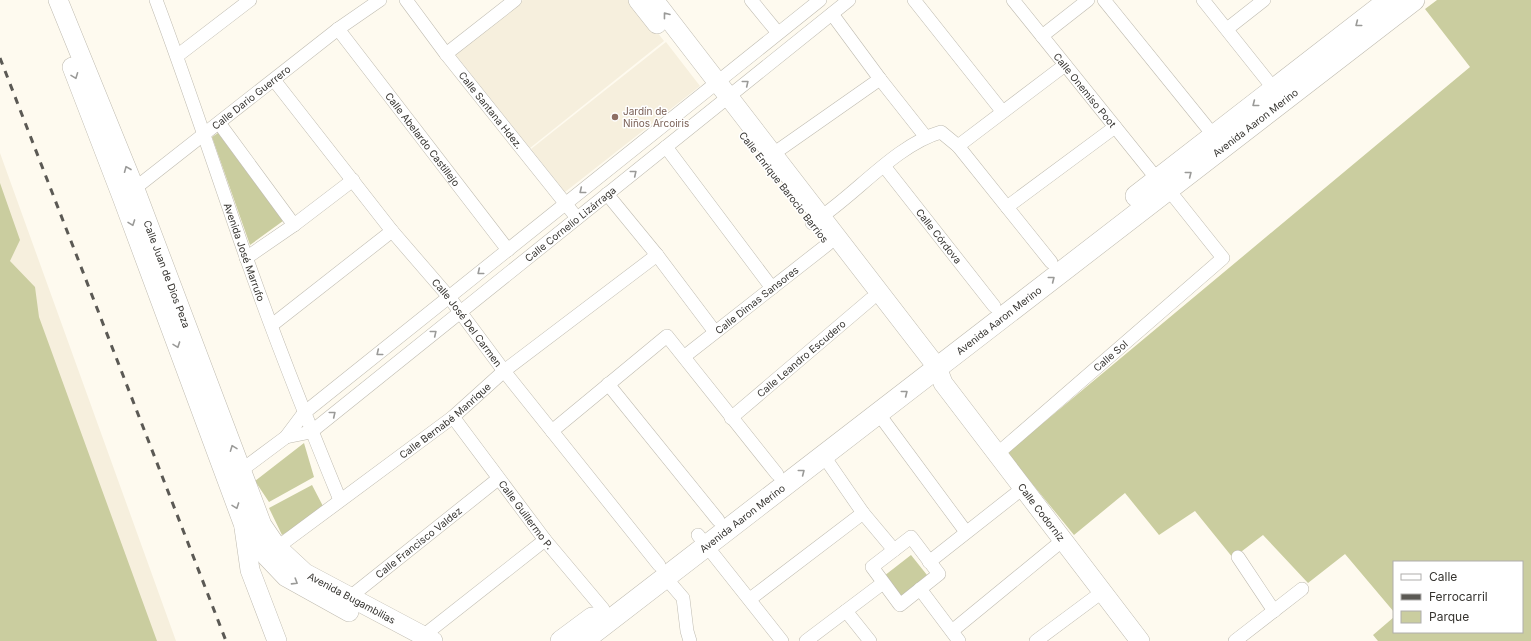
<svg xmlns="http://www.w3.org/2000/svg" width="1531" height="641" font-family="Inter,sans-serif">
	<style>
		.built { fill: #f6efdd }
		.green { fill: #cacd9f }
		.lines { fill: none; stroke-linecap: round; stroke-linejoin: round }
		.street-casing { stroke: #bfbbb0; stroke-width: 14 }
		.secondary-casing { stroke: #bfbbb0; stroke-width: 20 }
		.primary-casing { stroke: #bfbbb0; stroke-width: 22 }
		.street { stroke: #fff; stroke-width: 13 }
		.secondary { stroke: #fff; stroke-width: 19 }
		.primary { stroke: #fff; stroke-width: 21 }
		.rail { stroke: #5b5954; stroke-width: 3; stroke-dasharray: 7 7; stroke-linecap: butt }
		.oneway { stroke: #9a9a98 }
		.education-dot { fill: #8d6e63; stroke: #fff; stroke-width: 1.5 }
		.labels { text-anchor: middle; stroke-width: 3; stroke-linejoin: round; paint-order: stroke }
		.street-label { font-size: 10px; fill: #363430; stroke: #fff }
		.education-label { font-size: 10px; fill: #785e54; stroke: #fff; text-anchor: start }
	</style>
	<rect width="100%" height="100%" fill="#fefaef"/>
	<path class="built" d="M523,0H632L664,41L530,148L455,54Z
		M666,42L700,86L565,192L531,149Z
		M0,153L176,641H0Z"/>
	<path class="green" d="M1437,0H1531V641H1378L1373,635L1394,617V632H1522V562H1394V612L1345,554L1308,583L1263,535L1233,558L1195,511L1159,535L1125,493L1074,535L1007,453L1470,67L1425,9Z
		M218,133L283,221L250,245L212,137Z
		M0,183L20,240L10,261L35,287L39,317L157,641H0Z
		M304,443L314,477L269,502L255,481Z
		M312,485L325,510L282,535L269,508Z
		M911,555L927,575L901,597L884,576Z"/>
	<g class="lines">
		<g class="street-casing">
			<g id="street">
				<path id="s1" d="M156,0C188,85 216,172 246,257C275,339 307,420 340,500"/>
				<path id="s2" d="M406,0L446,54L577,218"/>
				<path d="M751,0L778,33"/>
				<path d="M914,0L1002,111"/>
				<path d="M1104,0L1214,136"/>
				<path d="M1203,0L1278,94"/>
				<path d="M832,14L880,79L925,136"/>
				<path id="s3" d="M338,29L508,250"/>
				<path d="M1227,29L1264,0"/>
				<path d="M1042,36L1088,0"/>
				<path d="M446,54L515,0"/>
				<path d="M177,56L250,0"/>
				<path id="s4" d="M274,80L392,231L449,297L504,371L659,565"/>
				<path d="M219,123L294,225"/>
				<path d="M958,146L1065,65"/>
				<path d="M666,147L772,288"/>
				<path d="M773,154L880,79"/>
				<path id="s5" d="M884,166L994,306"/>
				<path id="s6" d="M129,193L338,29L380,0"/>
				<path d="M607,194L657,255L715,332"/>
				<path d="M1007,207L1115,127"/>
				<path d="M812,223C853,198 895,145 941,132L958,146L1051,262"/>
				<path d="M246,258L294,225L353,180"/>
				<path d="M272,325L392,231"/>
				<path id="s7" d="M685,356L828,244"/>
				<path d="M608,384L718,520"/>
				<path d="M878,413L966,532"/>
				<path id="s8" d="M453,417L545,540L603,609"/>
				<path id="s9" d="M731,418L871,299"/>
				<path d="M552,431L667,336L777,474"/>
				<path id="s10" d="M286,437L311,432L849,0"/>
				<path id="s11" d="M997,454L1223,258L1168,189L1157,179L1013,0"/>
				<path d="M823,455L863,513L894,550"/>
				<path d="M235,475L286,437L304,413L820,0"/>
				<path d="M698,535L782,641"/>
				<path d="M911,537L939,574L900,605L872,567Z"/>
				<path id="s12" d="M271,552L453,417L504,371L657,255"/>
				<path d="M1238,557L1274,611"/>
				<path d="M929,562L1023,488"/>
				<path d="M665,577L683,598L687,631L690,641"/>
				<path d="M920,589L959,641"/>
				<path d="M750,599L863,513"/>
				<path id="s13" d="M345,601L498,479"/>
				<path d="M846,611L870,641"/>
				<path d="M952,631L1063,540"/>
				<path d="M423,636L545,540"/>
				<path d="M806,641L883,583"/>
				<path d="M1036,641L1102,592"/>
				<path d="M1235,641L1302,589"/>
			</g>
		</g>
		<g class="secondary-casing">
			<g id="secondary">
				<path id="s14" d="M58,0L135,189L262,525L277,547L305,573L433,641"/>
				<path d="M638,0L657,24"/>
				<path id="s15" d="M654,0L937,367L943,383L1140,641"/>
				<path d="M72,67L122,197L244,526L266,556L286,577L349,612"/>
				<path d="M244,528L250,570L277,641"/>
			</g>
		</g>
		<g class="primary-casing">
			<g id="primary">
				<path d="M1136,196L1389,0"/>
				<path d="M561,641L592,618"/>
				<path id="s16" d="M583,641L1414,0"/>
			</g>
		</g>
		<use href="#street" class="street"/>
		<use href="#secondary" class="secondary"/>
		<use href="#primary" class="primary"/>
		<path class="rail" d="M0,58L226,641"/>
	</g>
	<defs><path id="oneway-chevron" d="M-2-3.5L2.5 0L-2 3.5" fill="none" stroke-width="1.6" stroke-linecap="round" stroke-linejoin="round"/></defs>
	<g class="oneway">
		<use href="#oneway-chevron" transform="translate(666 15) rotate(-128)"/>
		<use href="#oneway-chevron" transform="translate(1358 24) rotate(142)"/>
		<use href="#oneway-chevron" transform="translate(75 76) rotate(69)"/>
		<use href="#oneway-chevron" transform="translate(746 83) rotate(-39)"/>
		<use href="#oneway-chevron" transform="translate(1255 104) rotate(142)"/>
		<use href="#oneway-chevron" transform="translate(127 169) rotate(-112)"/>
		<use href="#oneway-chevron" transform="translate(634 173) rotate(-39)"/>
		<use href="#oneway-chevron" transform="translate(1189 174) rotate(-38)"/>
		<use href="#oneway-chevron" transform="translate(582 191) rotate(141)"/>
		<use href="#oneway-chevron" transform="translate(132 223) rotate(70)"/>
		<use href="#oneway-chevron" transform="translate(480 272) rotate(141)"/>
		<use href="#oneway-chevron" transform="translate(1052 279) rotate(-38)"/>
		<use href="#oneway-chevron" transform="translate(434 333) rotate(-39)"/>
		<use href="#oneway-chevron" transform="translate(177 345) rotate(70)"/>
		<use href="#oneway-chevron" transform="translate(379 353) rotate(141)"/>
		<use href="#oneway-chevron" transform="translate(905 393) rotate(-38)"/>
		<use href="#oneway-chevron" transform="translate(333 414) rotate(-39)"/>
		<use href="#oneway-chevron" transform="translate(233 448) rotate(-111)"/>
		<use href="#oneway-chevron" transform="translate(802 472) rotate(-38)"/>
		<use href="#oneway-chevron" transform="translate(236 506) rotate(70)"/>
		<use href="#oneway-chevron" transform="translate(295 582) rotate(32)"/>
	</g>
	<circle class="education-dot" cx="615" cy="117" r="4"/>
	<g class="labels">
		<g class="street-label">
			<text transform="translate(1085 90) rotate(51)" y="4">Calle Onemiso Poot</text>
			<text dy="4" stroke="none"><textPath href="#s6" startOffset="155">Calle Dario Guerrero</textPath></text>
			<text dy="4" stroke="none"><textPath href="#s2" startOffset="139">Calle Santana Hdez.</textPath></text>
			<text dy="4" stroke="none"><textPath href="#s16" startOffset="849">Avenida Aaron Merino</textPath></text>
			<text dy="4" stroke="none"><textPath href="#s3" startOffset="139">Calle Abelardo Castillejo</textPath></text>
			<text transform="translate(784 187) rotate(52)" y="4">Calle Enrique Barocio Barrios</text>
			<text dy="4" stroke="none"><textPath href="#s10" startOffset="358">Calle Cornelio Lizárraga</textPath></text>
			<text dy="4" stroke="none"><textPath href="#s5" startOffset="89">Calle Córdova</textPath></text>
			<text dy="4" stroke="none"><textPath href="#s1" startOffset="267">Avenida José Marrufo</textPath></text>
			<text dy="4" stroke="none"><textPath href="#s14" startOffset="295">Calle Juan de Dios Peza</textPath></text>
			<text dy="4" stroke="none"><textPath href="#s7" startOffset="91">Calle Dimas Sansores</textPath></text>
			<text dy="4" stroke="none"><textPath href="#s16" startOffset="525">Avenida Aaron Merino</textPath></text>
			<text dy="4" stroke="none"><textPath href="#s4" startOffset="310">Calle José Del Carmen</textPath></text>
			<text dy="4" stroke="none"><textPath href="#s11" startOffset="150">Calle Sol</textPath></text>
			<text dy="4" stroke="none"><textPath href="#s9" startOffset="92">Calle Leandro Escudero</textPath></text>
			<text dy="4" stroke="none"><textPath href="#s12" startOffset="218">Calle Bernabé Manrique</textPath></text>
			<text dy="4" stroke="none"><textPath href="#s15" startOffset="643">Calle Codorníz</textPath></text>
			<text dy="4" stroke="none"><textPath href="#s8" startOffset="122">Calle Guillermo P.</textPath></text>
			<text dy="4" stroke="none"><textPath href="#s16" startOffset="201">Avenida Aaron Merino</textPath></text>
			<text dy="4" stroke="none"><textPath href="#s13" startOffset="94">Calle Francisco Valdez</textPath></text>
			<text dy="4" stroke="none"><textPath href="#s14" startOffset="681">Avenida Bugambilias</textPath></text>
		</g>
		<g class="education-label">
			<text x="623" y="115">Jardín de<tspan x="623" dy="12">Niños Arcoiris</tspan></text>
		</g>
	</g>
	<rect x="1393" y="561" width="130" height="72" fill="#ffffff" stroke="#afaeac"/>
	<rect x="1401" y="574" width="20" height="6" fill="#ffffff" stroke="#afaeac"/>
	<text x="1429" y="581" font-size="12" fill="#363430">Calle</text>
	<rect x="1401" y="594" width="20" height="6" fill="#5b5954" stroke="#afaeac"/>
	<text x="1429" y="601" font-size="12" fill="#363430">Ferrocarril</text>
	<rect x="1401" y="611" width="20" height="12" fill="#cacd9f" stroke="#afaeac"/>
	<text x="1429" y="621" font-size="12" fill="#363430">Parque</text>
</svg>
